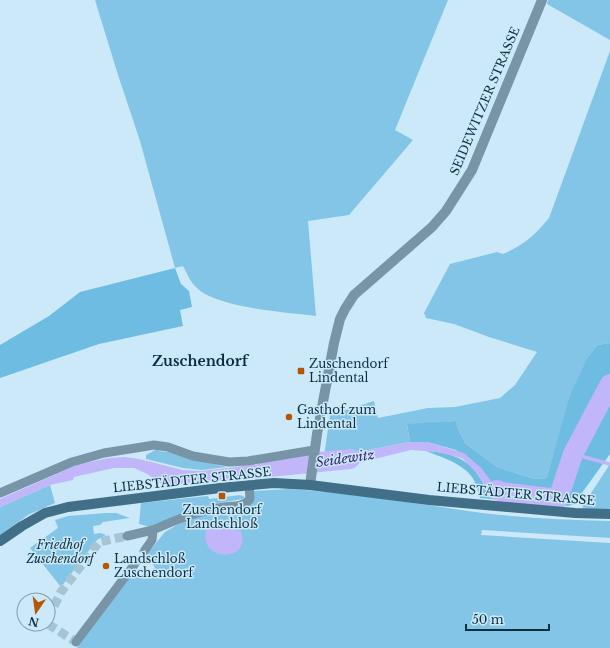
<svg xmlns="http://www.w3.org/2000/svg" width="610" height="648" font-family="'Libre Baskerville',serif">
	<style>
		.green { fill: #83c5e7 }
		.forest { fill: #6fbce2 }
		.water { fill: #c1b6f9 }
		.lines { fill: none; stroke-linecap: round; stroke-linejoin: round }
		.stream { stroke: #c1b6f9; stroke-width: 3.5 }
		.river { stroke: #c1b6f9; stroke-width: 20 }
		.minor-tunnel { stroke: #a5c4d4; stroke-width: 9; stroke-dasharray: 9 4.5; stroke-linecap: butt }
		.minor { stroke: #7795a6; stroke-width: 9 }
		.tertiary { stroke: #7795a6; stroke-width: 10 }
		.secondary { stroke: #406f87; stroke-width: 10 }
		.poi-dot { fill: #b45703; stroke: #cbe9f9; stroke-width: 1.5 }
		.labels { text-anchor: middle; stroke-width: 3; stroke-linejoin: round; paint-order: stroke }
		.street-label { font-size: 12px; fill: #0b2e3e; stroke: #cbe9f9 }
		.poi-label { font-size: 12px; fill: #0b2e3e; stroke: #cbe9f9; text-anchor: start }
		.park-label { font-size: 12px; font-style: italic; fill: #0f3343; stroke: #cbe9f9 }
		.water-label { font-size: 13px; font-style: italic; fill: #37216c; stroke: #cbe9f9 }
		.quarter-label { font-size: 14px; font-weight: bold; fill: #0b2e3e; stroke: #cbe9f9 }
	</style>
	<rect width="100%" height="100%" fill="#cbe9f9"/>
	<path class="green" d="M95,0H448L395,130L413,140L349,215L308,221L316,316C287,312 215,308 196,287C190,282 187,273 183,266L175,268L140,141L118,75Z
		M548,0H610V40L547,4Z
		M610,51V343L597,345L588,357L556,447L548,478L534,479L497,467L465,443L457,427L456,421L407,425L410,442L363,451L324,456L330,415L374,401L378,418L428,408L455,407L500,398L515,385L537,352L489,337L454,324L426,318L424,313L450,264L497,252L503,254C525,244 534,236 549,218Z
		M159,448V451L167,452L169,449L192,459L227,467L202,470L183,468L146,459V455Z
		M610,464V509H587L582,507Z
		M50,485L55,503L28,515L0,535V507Z
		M289,489C354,493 418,504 482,513C525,518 567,520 610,521V538L482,530L481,535L610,543V648H77L131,576L140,574L142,577L155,568L147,554L165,532L177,525L211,511L248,506L254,500V491Z
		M240,495L245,497L242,499L208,505L150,527L139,524L141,503L208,496L209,499Z
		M106,513H116L130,518L103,522L100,525L93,526L94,534L100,533L106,535L97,540L61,587L30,548L58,528L55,520L68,516Z"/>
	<path class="forest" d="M175,268L181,284L189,291L192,307L180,310L183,326L99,344L0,378V345L49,316L80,292Z
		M610,343V454L574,504L568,506L480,498C478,491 476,483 472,477C462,463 441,457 426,451C446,452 467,457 478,475C483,482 486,490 494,494C503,497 514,496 522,497L524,491L502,488L492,483L480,467L456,450L427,442H410L407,424L456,421L457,427L465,443L497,467L534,479L547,478L570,395L588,357L597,345Z"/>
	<path class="water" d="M410,442H427L464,453L480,467L492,483L502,488L524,491L523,497L494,494L487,489L477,473L462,458L437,452L411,450L362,462L337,465H325L324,456L363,451Z
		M125,457L139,459L183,470L202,471L294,460L295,468L258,476L165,486L147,474L134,468H114L74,477L73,480L50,485L0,507V499L79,464L109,458Z
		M215,526L234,529L241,532C252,563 198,562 206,530Z"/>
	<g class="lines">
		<path class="stream" d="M573,454L610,464"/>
		<path class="river" d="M269,467L350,459
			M497,490L502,492L558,499L573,454L610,384"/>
		<path class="minor-tunnel" d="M134,565L145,550
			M48,618L61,592L99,542L127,536
			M48,624L76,642"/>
		<path class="minor" d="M0,493L72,462L104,453L142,447L154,445L168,447L193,456L229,462L248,461L314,450
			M127,536L153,530
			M145,550L152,540L153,530C175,520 200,510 224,507C234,506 243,507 250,499L249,485
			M76,642L134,565"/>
		<path class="tertiary" d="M310,485L317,434L334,343L340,319L345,309L354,295L432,227L446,211L472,170L542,0"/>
		<path class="secondary" d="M0,541L22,526L45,513L68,507L220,488L274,483L310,485L429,500L575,513L610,514"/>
	</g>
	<g class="poi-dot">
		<rect x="297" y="367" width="8" height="8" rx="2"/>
		<circle cx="289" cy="417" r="4"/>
		<rect x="218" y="492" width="8" height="8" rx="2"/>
		<circle cx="106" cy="566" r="4"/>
	</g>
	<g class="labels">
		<g class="street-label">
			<text transform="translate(485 101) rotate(-67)" y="4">SEIDEWITZER STRASSE</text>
			<text transform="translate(192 480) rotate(-6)" y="4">LIEBSTÄDTER STRASSE</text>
			<text transform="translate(516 494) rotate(5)" y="4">LIEBSTÄDTER STRASSE</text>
		</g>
		<g class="poi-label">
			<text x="309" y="368">Zuschendorf<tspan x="309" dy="14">Lindental</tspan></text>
			<text x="297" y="414">Gasthof zum<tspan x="297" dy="14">Lindental</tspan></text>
			<text x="222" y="514" text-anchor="middle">Zuschendorf<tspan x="222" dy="14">Landschloß</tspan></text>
			<text x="114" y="563">Landschloß<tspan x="114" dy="14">Zuschendorf</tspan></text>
		</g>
		<g class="park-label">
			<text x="60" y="549">Friedhof<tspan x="60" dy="14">Zuschendorf</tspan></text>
		</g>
		<g class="water-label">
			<text transform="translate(345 458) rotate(-8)" y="5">Seidewitz</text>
		</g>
		<g class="quarter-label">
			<text x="200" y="366">Zuschendorf</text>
		</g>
	</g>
	<g transform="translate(36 612) rotate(193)"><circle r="19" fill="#cbe9f9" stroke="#7e9eae"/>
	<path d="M0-3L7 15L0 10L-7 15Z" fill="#b45703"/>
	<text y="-6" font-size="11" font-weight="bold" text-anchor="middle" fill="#0b2e3e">N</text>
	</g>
	<path d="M466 624v6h83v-6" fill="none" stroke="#0b2e3e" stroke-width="2"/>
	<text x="472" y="624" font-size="12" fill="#0b2e3e" stroke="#cbe9f9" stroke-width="3" paint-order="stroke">50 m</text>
</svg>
